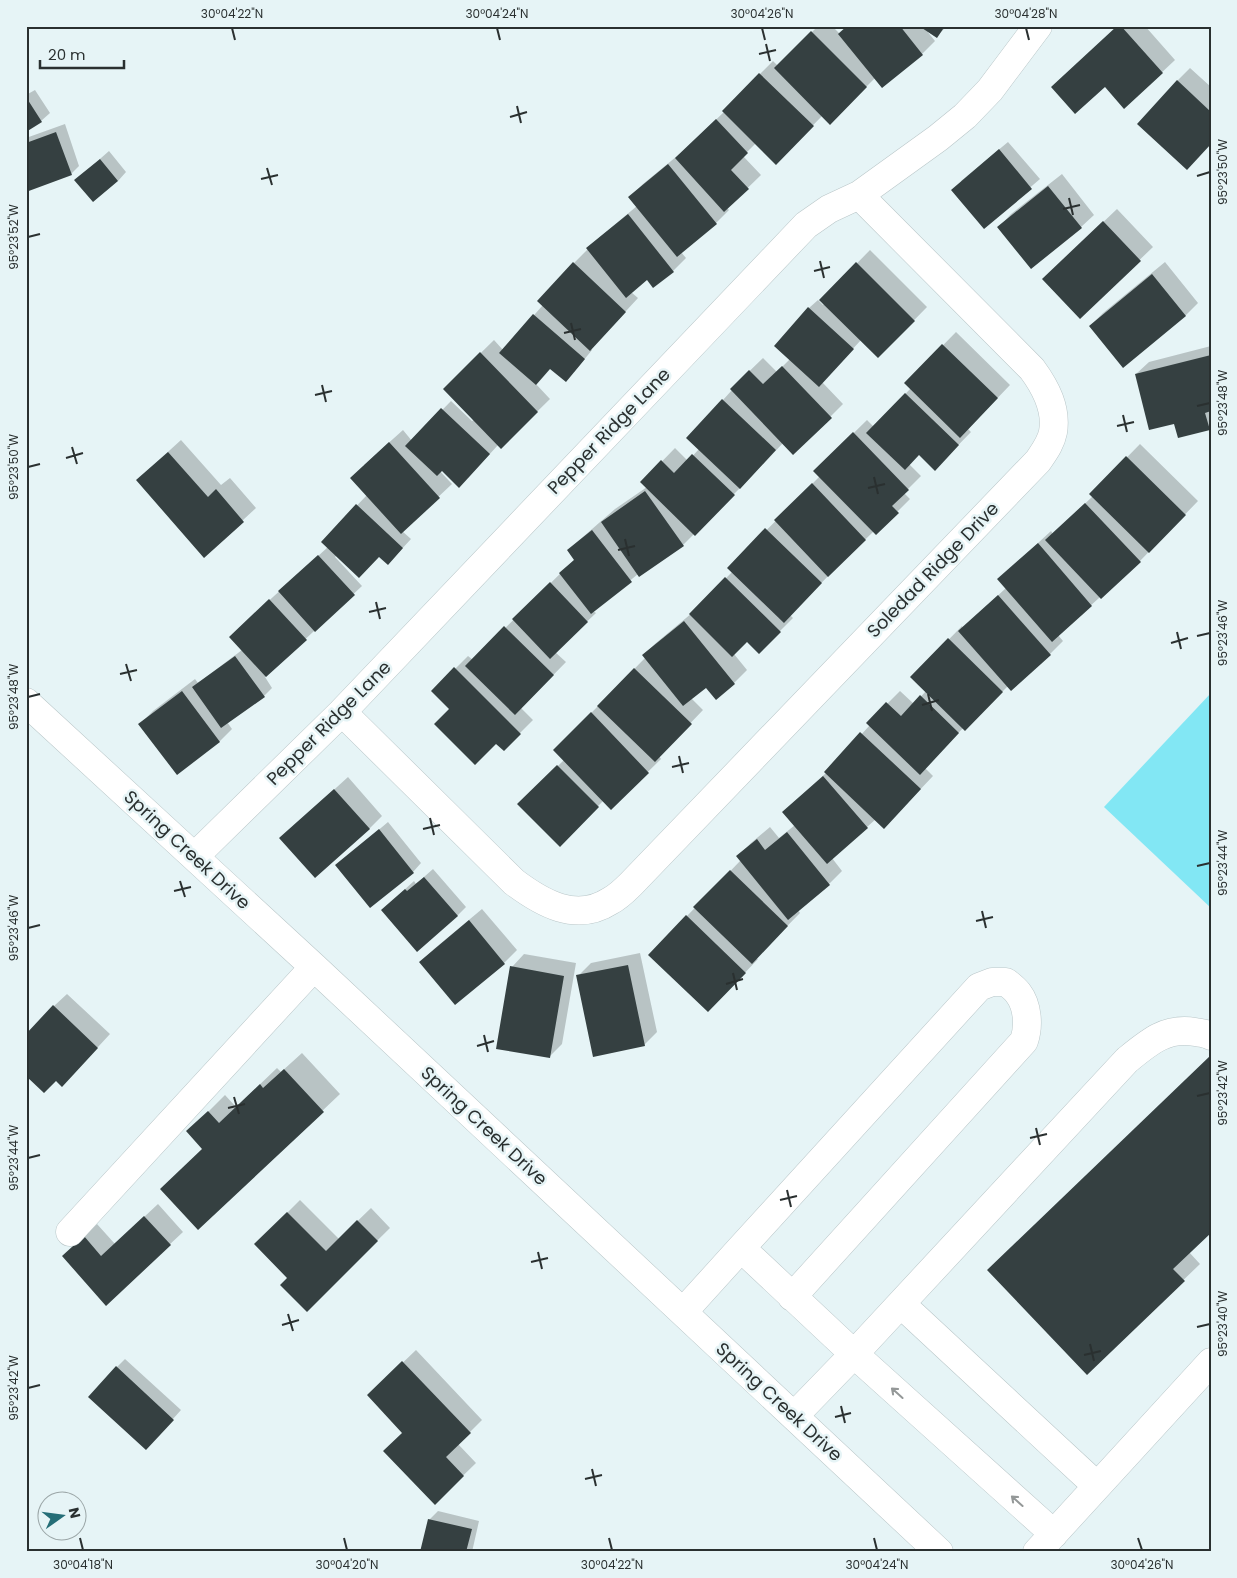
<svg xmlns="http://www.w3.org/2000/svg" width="1237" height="1578" font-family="Poppins,sans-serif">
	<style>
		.green { fill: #82e7f4 }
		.shadow { fill: #0003 }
		.building { fill: #354041 }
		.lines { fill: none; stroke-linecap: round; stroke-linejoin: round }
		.minor-casing { stroke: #b9c6c8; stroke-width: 29 }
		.minor { stroke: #fff; stroke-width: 28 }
		.oneway { stroke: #949898 }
		.ticks { fill: none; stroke: #2a3030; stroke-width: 2 }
		.labels { text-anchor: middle; stroke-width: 5; stroke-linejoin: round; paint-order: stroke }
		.street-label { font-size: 18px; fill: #2a3030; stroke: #e6f4f6 }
		.neatline { fill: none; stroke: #2a3030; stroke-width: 2 }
		.ticks-label { font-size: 12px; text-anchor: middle; fill: #2a3030 }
	</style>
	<rect width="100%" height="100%" fill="#e6f4f6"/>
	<path class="green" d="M1211,693V908L1104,807Z"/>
	<path class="shadow" d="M818,26H832L840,34L847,26H947L936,37L927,31L935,41L922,54L882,87L875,78L830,123L823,115L776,163L756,143L743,156L761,175L727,208L729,210L716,223L681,252L686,258L673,271L654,286L647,279L631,292L638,298L591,349L592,350L574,372L551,367L535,383L550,399L501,447L498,445L468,478L439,467L437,468L452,484L402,531L411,539L388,564L379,556L337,555L335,557L362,586L265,677L272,688L264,696L227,722L232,729L219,742L140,724L153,711L195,679L198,683L242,650L239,628L328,547L322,542L367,495L364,465L403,430L412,441L451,401L472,421L474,420L444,389L494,340L503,350L543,305L539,301L574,263L601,236L637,206L630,197L643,184L682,152L724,112L723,111L773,61L778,66Z
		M1118,26H1145L1175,60L1124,108Z
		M1190,68L1211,87V143L1177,81Z
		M35,90L50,113L41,121L26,131V95Z
		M65,124L79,166L71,174L26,190V138Z
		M1008,142L1040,179L984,227L961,181Z
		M109,151L126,172L118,181L76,180Z
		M1062,174L1094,215L1081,227H999L1011,214Z
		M1117,209L1153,247L1080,317L1057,266Z
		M870,250L927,307L878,357L861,340L822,382L843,404L793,454L783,443L746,482L683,545L638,574L593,611L596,613L555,652L566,662L521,708L533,720L504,749L451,709L433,691L468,656L473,660L575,559L568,550L615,509L647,487L642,482L675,448L688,461L699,449L723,400L732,390L731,389L763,358L777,372L790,359L809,308L818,300L823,305L825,303L821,300Z
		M1165,262L1198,303L1185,316L1090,326L1103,313Z
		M956,332L1010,385L968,429L971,432L935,469L920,453L909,464L921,476L904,493L910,499L876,533L874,531L835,569L790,615L793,618L759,652L747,640L734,654L747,670L734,683L706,686L691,698L703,710L659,756L661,759L611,808L603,801L560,845L519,804L564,760L555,750L645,658L643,655L656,643L692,613L733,571L729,568L820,476L815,471L867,420L874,427L911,388L906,383Z
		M1211,346V428L1209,429L1175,423L1136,374L1149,362Z
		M181,440L221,485L230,478L256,508L204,556L137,480Z
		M1140,444L1198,501L1140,561L1058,635L1063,641L1050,654L1011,689L1008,686L965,729L964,727L925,768L933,776L897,814L876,819L832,858L842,871L829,884L798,910L800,913L756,958L758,959L721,998L687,916L741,860L738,856L751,843L770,827L779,838L795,825L783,812L826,773L870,725L868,723L900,691L914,704L926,691L912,677L962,626L963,628L1006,588L999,579L1051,531L1053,534L1093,496L1091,494Z
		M348,777L382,816L369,829L281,838Z
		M388,822L421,863L413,872L337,865Z
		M433,869L466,907L457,916L391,902L414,881L416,884Z
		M482,909L517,950L504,963L455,1003L421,962L434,949Z
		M640,953L657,1032L644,1045L578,976L591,963Z
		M524,954L576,963L562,1044L549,1057L512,967Z
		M67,994L110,1034L74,1073L31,1057L54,1006Z
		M302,1053L340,1094L198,1229L205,1115L225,1095L236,1107L277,1068L281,1072Z
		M1211,1056L1189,1252L1200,1264L1087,1373Z
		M300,1200L339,1239L371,1208L390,1228L307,1310L289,1278L256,1244Z
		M158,1204L183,1232L106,1304L76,1244L97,1224L115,1244Z
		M416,1350L482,1420L458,1444L476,1463L435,1503L403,1432L369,1395Z
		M125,1359L181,1410L154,1440L117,1367Z
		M438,1511L479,1521L472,1552H422L429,1520Z"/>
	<path class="building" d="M847,26H900L923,55L882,88L838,34Z
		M919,26H945L937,38Z
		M1117,26H1121L1163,73L1124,109L1105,87L1075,114L1051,87Z
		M811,31L867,87L830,125L774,68Z
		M759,73L814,126L776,165L722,111Z
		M1177,80L1211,112V144L1187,170L1137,124Z
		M26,97L42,122L26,132Z
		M716,119L748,153L731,170L749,189L724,212L675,158Z
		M56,132L72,175L26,192V143Z
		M999,149L1032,189L984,229L951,190Z
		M100,159L118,181L93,202L74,180Z
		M668,164L717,224L677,257L628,197Z
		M1048,186L1082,228L1031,269L997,227Z
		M628,214L674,272L653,288L647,280L626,298L586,248Z
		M1103,221L1141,261L1080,319L1042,279Z
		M573,262L626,312L590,351L537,301Z
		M856,262L915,321L878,358L819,300Z
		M1152,274L1186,316L1123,368L1089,326Z
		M808,307L854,349L819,387L774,346Z
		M533,314L585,359L566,382L550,369L536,385L499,353Z
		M942,344L998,398L960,438L904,383Z
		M480,352L538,412L501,449L443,389Z
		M1211,355V411L1205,413L1210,430L1178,438L1174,424L1149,430L1135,374Z
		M782,366L832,418L793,455L730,389L749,370L763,384Z
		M905,393L959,445L935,471L919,455L905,470L866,433Z
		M722,399L776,450L740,489L686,438Z
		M441,408L490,454L459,488L442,471L437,476L405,446Z
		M853,432L909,490L892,506L899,513L876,535L813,471Z
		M389,442L440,498L401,534L350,478Z
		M168,452L208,497L216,489L244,522L204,558L136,480Z
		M692,454L735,495L695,536L640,482L661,460L674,473Z
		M1126,456L1186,515L1149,553L1089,494Z
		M812,483L866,540L828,577L774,520Z
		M645,491L684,546L639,577L601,522Z
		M1085,503L1141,562L1101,599L1045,540Z
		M356,504L403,548L388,565L379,557L359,578L321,542Z
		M765,528L822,583L784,623L727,568Z
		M592,530L632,582L591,614L559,573L574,560L567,550Z
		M1038,543L1092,606L1052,642L997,579Z
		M318,555L355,595L315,632L278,591Z
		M725,577L781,632L759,654L747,642L732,657L689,614Z
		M550,582L588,622L550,659L512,619Z
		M998,595L1051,655L1011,691L958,631Z
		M269,599L307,640L266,677L229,637Z
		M684,621L735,684L716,700L706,688L683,706L642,655Z
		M504,626L554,675L515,715L465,666Z
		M948,638L1003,692L965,731L910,677Z
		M235,656L265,697L221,728L192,687Z
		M454,667L521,734L504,751L496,744L475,765L434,724L449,709L431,691Z
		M634,668L692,724L655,762L597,706Z
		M182,691L220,742L177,775L138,724Z
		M920,695L959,733L920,775L866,723L886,702L901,716Z
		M591,712L649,773L611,810L553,750Z
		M860,732L921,789L884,829L824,772Z
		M557,765L599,807L560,847L517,804Z
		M823,776L868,828L827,864L782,812Z
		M334,789L370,829L315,878L279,838Z
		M379,829L414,873L370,908L335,865Z
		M787,832L830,885L788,920L736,856L757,839L765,850Z
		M730,870L788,926L752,964L693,907Z
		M424,877L458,916L417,952L381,910L405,889L407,891Z
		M686,915L746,973L708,1012L648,955Z
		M469,920L505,964L455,1005L419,962Z
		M628,965L645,1046L593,1057L576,975Z
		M510,966L564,976L550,1058L496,1049Z
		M53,1005L98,1048L62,1087L56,1081L44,1093L26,1076V1059L29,1057L26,1054V1034Z
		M1211,1055V1233L1173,1269L1185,1281L1087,1375L987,1270Z
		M284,1069L324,1112L198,1230L160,1189L202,1149L186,1131L208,1111L219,1123L260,1084L263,1088Z
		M287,1212L326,1251L357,1220L378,1241L307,1312L280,1285L287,1278L254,1244Z
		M144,1216L171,1245L106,1306L62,1256L84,1236L101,1256Z
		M402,1361L471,1433L446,1457L464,1476L435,1505L383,1451L402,1433L367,1395Z
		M116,1366L174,1420L146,1450L88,1397Z
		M428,1519L472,1529L466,1552H420Z"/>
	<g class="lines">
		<g class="minor-casing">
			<path id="minor" d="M26,702L314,967L939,1552
				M342,712L514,882C542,903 576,923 610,901C618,897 625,890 631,884L1038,461C1044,452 1051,443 1053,432C1057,409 1046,388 1032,369L859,195
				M195,856L342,712L806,225L829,209L859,195L938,138L965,116L990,90L1038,26
				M70,1232L314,967
				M741,1248L979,987L992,982H1006C1010,985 1015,989 1018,993C1028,1006 1029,1026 1024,1041L792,1297
				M901,1304L1097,1486
				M683,1312L741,1248L854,1354L794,1416
				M1054,1534L854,1354L1127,1060C1149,1042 1166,1027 1195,1032C1201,1033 1206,1033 1211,1036
				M1037,1552L1211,1362"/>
		</g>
		<use href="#minor" class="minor"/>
	</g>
	<defs><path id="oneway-shaft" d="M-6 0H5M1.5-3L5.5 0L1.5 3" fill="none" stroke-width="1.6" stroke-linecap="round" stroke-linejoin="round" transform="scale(1.25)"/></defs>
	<g class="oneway">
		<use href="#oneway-shaft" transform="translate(897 1393) rotate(-138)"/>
		<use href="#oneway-shaft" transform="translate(1017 1501) rotate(-138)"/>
	</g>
	<path class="ticks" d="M232,28L235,40M497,28L500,40M762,28L765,40M1026,28L1029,40M766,44L770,61M759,54L776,50M517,106L521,123M510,117L527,112M267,168L272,185M1197,176L1210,172M261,179L278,175M1069,198L1073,215M1063,209L1080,205M28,237L40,234M820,261L824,278M814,271L830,267M571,323L575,340M564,333L581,329M322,385L326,402M315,395L332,391M1197,406L1210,403M1123,415L1127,432M1117,426L1134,422M72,447L77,464M66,458L83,453M28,467L40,464M874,477L878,494M868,488L885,484M625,539L629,556M618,550L635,546M376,602L380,619M369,612L386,608M1177,632L1181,649M1197,636L1210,633M1171,643L1188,638M126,664L131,681M120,674L137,670M928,694L932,711M28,697L40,694M922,705L939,700M679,756L683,773M672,767L689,763M430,818L434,835M423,829L440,825M1197,866L1210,863M180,881L185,897M174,891L191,887M982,911L986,928M976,921L993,917M28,928L40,925M733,973L737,990M726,984L743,979M484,1035L488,1052M477,1046L494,1041M1197,1096L1210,1093M234,1097L239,1114M228,1108L245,1104M1036,1128L1040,1145M1030,1138L1047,1134M28,1158L40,1155M787,1190L791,1207M780,1200L797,1196M538,1252L542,1269M531,1262L548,1258M288,1314L293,1331M282,1325L299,1320M1197,1327L1210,1324M1090,1344L1094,1361M1084,1355L1101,1351M28,1388L40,1385M841,1406L845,1423M835,1417L851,1413M592,1469L596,1486M585,1479L602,1475M80,1538L83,1550M344,1538L347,1550M609,1538L612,1550M874,1538L877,1550M1138,1538L1142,1550"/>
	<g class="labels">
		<g class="street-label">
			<text transform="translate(609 431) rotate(-46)" y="6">Pepper Ridge Lane</text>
			<text transform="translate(933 570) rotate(-46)" y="6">Soledad Ridge Drive</text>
			<text transform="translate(329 723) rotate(-45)" y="6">Pepper Ridge Lane</text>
			<text transform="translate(187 850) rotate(43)" y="6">Spring Creek Drive</text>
			<text transform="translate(484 1126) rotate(43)" y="6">Spring Creek Drive</text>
			<text transform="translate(779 1402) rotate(43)" y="6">Spring Creek Drive</text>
		</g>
	</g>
	<rect width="1237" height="1578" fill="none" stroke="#e6f4f6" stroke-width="55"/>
	<g transform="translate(62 1516) rotate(76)"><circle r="24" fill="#e6f4f6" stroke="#9ba6a7"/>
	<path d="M0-4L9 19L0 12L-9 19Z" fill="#256e77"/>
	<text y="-8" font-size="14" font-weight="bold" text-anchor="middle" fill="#2a3030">N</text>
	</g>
	<path d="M40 60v8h84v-8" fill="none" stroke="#2a3030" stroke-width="2.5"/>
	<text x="48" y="60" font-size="15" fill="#2a3030" stroke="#e6f4f6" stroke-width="4" paint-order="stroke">20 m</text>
	<rect x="28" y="28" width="1182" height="1522" class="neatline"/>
	<g class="ticks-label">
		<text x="232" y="18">30°04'22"N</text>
		<text x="497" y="18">30°04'24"N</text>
		<text x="762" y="18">30°04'26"N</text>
		<text x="1026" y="18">30°04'28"N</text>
		<text transform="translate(1223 172) rotate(-90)" y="4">95°23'50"W</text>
		<text transform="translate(14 237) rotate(-90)" y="4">95°23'52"W</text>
		<text transform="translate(1223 403) rotate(-90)" y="4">95°23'48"W</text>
		<text transform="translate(14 467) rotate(-90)" y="4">95°23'50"W</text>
		<text transform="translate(1223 633) rotate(-90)" y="4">95°23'46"W</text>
		<text transform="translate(14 697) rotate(-90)" y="4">95°23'48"W</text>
		<text transform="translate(1223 863) rotate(-90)" y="4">95°23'44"W</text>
		<text transform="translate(14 928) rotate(-90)" y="4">95°23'46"W</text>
		<text transform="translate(1223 1093) rotate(-90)" y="4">95°23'42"W</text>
		<text transform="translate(14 1158) rotate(-90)" y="4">95°23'44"W</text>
		<text transform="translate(1223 1324) rotate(-90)" y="4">95°23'40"W</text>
		<text transform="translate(14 1388) rotate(-90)" y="4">95°23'42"W</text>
		<text x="83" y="1569">30°04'18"N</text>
		<text x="347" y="1569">30°04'20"N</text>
		<text x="612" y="1569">30°04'22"N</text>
		<text x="877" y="1569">30°04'24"N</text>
		<text x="1142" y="1569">30°04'26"N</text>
	</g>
</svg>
